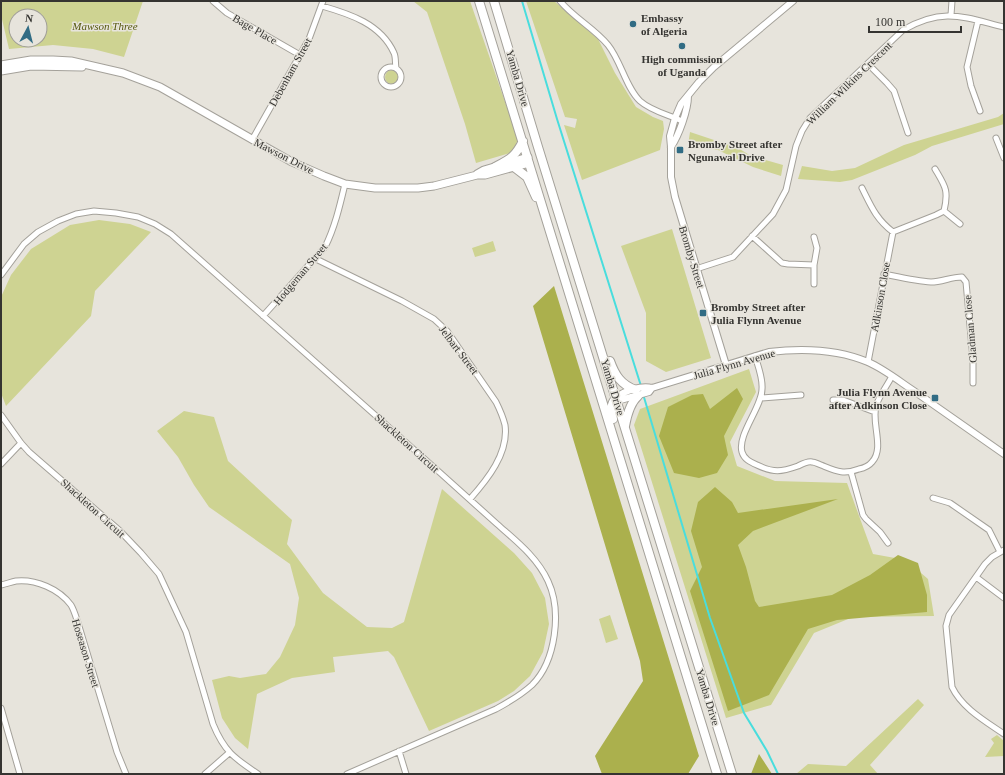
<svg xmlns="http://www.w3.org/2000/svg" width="1005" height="775" font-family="'Times New Roman',serif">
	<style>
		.green { fill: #ced392; fill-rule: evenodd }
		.forest { fill: #abb04d }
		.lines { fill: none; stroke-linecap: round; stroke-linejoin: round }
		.stream { stroke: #49dddd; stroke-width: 2 }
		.minor-casing { stroke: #a4a19a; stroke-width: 7 }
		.tertiary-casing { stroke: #a4a19a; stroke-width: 8 }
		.secondary-casing { stroke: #a4a19a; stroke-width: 9 }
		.primary-casing { stroke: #a4a19a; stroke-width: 10 }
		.minor { stroke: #fff; stroke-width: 5 }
		.tertiary { stroke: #fff; stroke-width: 6 }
		.secondary { stroke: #fff; stroke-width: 7 }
		.primary { stroke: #fff; stroke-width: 8 }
		.poi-dot { fill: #316c84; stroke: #e7e4dc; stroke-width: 1.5 }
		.labels { text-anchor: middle; stroke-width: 3; stroke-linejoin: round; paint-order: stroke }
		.poi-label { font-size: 11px; font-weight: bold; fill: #353431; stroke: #e7e4dc; text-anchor: start }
		.park-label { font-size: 11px; font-style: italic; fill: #57590f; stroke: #e7e4dc }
		.street-label { font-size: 11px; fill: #353431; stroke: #e7e4dc }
	</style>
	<rect width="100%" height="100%" fill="#e7e4dc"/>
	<path class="green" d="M1,1H143L124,57L93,49L53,45L9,49L1,15ZM16,16H40V40H16Z
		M413,1H470L518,139L513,152L476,163L465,124L427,12Z
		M526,1H554L598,39L615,73L636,107L653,117L663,121L664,129L660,150L582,180L564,125L575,128L577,119L565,117Z
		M385 77a7 7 0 1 1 14 0a7 7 0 1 1-14 0Z
		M1004,113V124L932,146L915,155L852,180L840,182L798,179L802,166L832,171L855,168L904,145L998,117Z
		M690,132L738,148L751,156L783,165L781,176L753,167L718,150L688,145Z
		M99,220L130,224L151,232L95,291L91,316L6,406L1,393V297L11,275L31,249L70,225Z
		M672,229L711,358L666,372L646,361V313L621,246Z
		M493,241L496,251L475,257L472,248Z
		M749,369L756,392L730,442L737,466L775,481L847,483L873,554L906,560L928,579L934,616L853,617L814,633L771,705L726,718L634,425L640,409Z
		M184,411L214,417L228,461L292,520L287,544L323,593L367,627L392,628L404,622L442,489L514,553L532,573L545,598L549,624L543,652L530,676L514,691L498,701L429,731L394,657L388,651L333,657L335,672L292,678L257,694L248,749L235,738L222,718L212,680L229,676L240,678L266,674L280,657L295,625L299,598L290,564L209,507L194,485L178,457L157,431Z
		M610,615L618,639L606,643L599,619Z
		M918,699L924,705L870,765L878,774H796L808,764L846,766Z
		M997,735L1004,741V756L985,757L994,743L991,739Z"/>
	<path class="forest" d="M554,286L699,756L688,774H602L595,756L643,681L640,661L533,306Z
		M737,388L743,399L724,436L728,455L717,473L699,478L674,473L659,436L668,407L692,395L703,394L710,409Z
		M715,487L732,502L738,513L838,499L753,531L738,545L746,567L755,601L759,607L832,595L870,575L898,555L918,563L927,595V612L837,620L808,629L769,695L728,711L690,591L702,567L691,531L698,502Z
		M759,754L772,774H751Z"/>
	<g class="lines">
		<path class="stream" d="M522,1L557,119L641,386
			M643,394L710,618L744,713L767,751L778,774"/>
		<g class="minor-casing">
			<path id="minor" d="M213,1L227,13L300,55
				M560,1C574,18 594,28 608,45C621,61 626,88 640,101C651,111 669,115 682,121
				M322,6C350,14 381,24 394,53C396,57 395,63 396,68
				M951,15L952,1
				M978,21L967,67L971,86L980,111
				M868,64L887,83L894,91L908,133
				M381 77a10 10 0 1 1 20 0a10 10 0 1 1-20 0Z
				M996,138L1004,158
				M252,140L309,39L323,1
				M862,188C871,206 876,219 893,232L936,215L944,211C949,190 945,186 935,169
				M944,211L960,224
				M752,236L782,263L788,264L814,265
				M316,259L402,301L434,319L447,331L496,402C500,410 503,417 505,425C509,453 487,480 470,499
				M696,269L733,257L773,214L786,190L796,146L802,131L810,118L903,30C943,7 963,17 1004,27
				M884,274C899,277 916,281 931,282C942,282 951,277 962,277L966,282L973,359V383
				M1,275L24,244L38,232L58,221L76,214L94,211L116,213L138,217L155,224L171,234C260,313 348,391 437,470C457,488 477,506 497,524C516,541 537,557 548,581C562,611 556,661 532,685C521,695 509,702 496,709L347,774
				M814,284V265L817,248L814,237
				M263,316L325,247C335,227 340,205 345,184
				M755,356C758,366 763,378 762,389C762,407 737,435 742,452C744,459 750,462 757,465C774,473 781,472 798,466C802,464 808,461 812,462C815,462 818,464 821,465C836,471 843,475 859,469C864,468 868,467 872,462C885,448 871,423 876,406C879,396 887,386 892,376
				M868,362L893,232
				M761,398L801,395
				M833,400H843L875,412
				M1,415L21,443L29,452L120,531L141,553L159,574L186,632L213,724C224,751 234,758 258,774
				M1,464L21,443
				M851,472L863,515L866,519L880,532L888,543
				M933,498L950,503L989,530L1000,552
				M1004,550L992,557L985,564L949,615L946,626L952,687C962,708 985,721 1004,734
				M976,577L1004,598
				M1,585C6,584 11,582 16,581C36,579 59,589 71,605C74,610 76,617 78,623L117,752L126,774
				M1,708L20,774
				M399,751L406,774
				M205,774L229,753"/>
		</g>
		<g class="tertiary-casing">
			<path id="tertiary" d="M671,147C679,135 688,110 688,96
				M726,365L675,197L671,177V147L670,136L675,118L681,104L699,82L714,67L793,1
				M616,398C623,391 642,385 652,388L769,352C802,348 837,349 868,362C884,369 899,381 914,391C944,412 974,433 1004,454
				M617,401L649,392L652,388"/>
		</g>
		<g class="secondary-casing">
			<path id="secondary" d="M1,65L31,60H53L71,61L123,73L160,87L292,162L324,176L345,184L375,188H418L434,186L477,175H485L529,163
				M1,71L31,66L82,67
				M477,174L484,170L528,157"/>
		</g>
		<g class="primary-casing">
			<path id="primary" d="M479,1L717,774
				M494,1L538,147L732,774
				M495,167C510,159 515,157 523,141
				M514,167L527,177L536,197
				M610,361C615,375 621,385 636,390
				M613,419C611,411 610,404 616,398
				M625,426C627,415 630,403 638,396"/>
		</g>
		<use href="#minor" class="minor"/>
		<use href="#tertiary" class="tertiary"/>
		<use href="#secondary" class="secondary"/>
		<use href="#primary" class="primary"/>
	</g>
	<g class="poi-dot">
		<circle cx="633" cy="24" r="4"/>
		<circle cx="682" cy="46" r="4"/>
		<rect x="676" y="146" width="8" height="8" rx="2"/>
		<rect x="699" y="309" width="8" height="8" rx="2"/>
		<rect x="931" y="394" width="8" height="8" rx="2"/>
	</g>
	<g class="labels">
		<g class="poi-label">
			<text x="641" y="22">Embassy<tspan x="641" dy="13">of Algeria</tspan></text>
			<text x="682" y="63" text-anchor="middle">High commission<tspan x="682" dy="13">of Uganda</tspan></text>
			<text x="688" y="148">Bromby Street after<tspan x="688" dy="13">Ngunawal Drive</tspan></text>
			<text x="711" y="311">Bromby Street after<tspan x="711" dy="13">Julia Flynn Avenue</tspan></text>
			<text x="927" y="396" text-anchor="end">Julia Flynn Avenue<tspan x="927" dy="13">after Adkinson Close</tspan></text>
		</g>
		<g class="park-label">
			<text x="105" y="30">Mawson Three</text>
		</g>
		<g class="street-label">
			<text transform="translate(255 29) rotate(30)" y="4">Bage Place</text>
			<text transform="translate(290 72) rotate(-61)" y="4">Debenham Street</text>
			<text transform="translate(518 78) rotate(74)" y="4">Yamba Drive</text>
			<text transform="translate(849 83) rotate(-44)" y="4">William Wilkins Crescent</text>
			<text transform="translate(284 156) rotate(27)" y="4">Mawson Drive</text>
			<text transform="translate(692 257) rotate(73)" y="4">Bromby Street</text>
			<text transform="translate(300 274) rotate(-50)" y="4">Hodgeman Street</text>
			<text transform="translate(880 297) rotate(-80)" y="4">Adkinson Close</text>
			<text transform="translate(970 329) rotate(-95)" y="4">Gladman Close</text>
			<text transform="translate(459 350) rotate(53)" y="4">Jelbart Street</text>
			<text transform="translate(734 364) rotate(-16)" y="4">Julia Flynn Avenue</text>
			<text transform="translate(613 387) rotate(73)" y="4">Yamba Drive</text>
			<text transform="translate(407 443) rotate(42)" y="4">Shackleton Circuit</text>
			<text transform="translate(93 508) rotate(42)" y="4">Shackleton Circuit</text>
			<text transform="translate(86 653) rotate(73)" y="4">Hoseason Street</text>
			<text transform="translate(708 697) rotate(73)" y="4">Yamba Drive</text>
		</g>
	</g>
	<rect width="1005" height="775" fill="none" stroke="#353431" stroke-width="4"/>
	<g transform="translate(28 28) rotate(7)"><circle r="19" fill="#e7e4dc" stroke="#a09e98"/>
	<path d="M0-3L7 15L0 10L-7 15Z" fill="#316c84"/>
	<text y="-6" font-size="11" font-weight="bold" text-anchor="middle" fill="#353431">N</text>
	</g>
	<path d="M869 26v6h92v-6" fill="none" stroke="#353431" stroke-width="2"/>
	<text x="875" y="26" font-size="12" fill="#353431" stroke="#e7e4dc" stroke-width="3" paint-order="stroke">100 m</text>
</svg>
